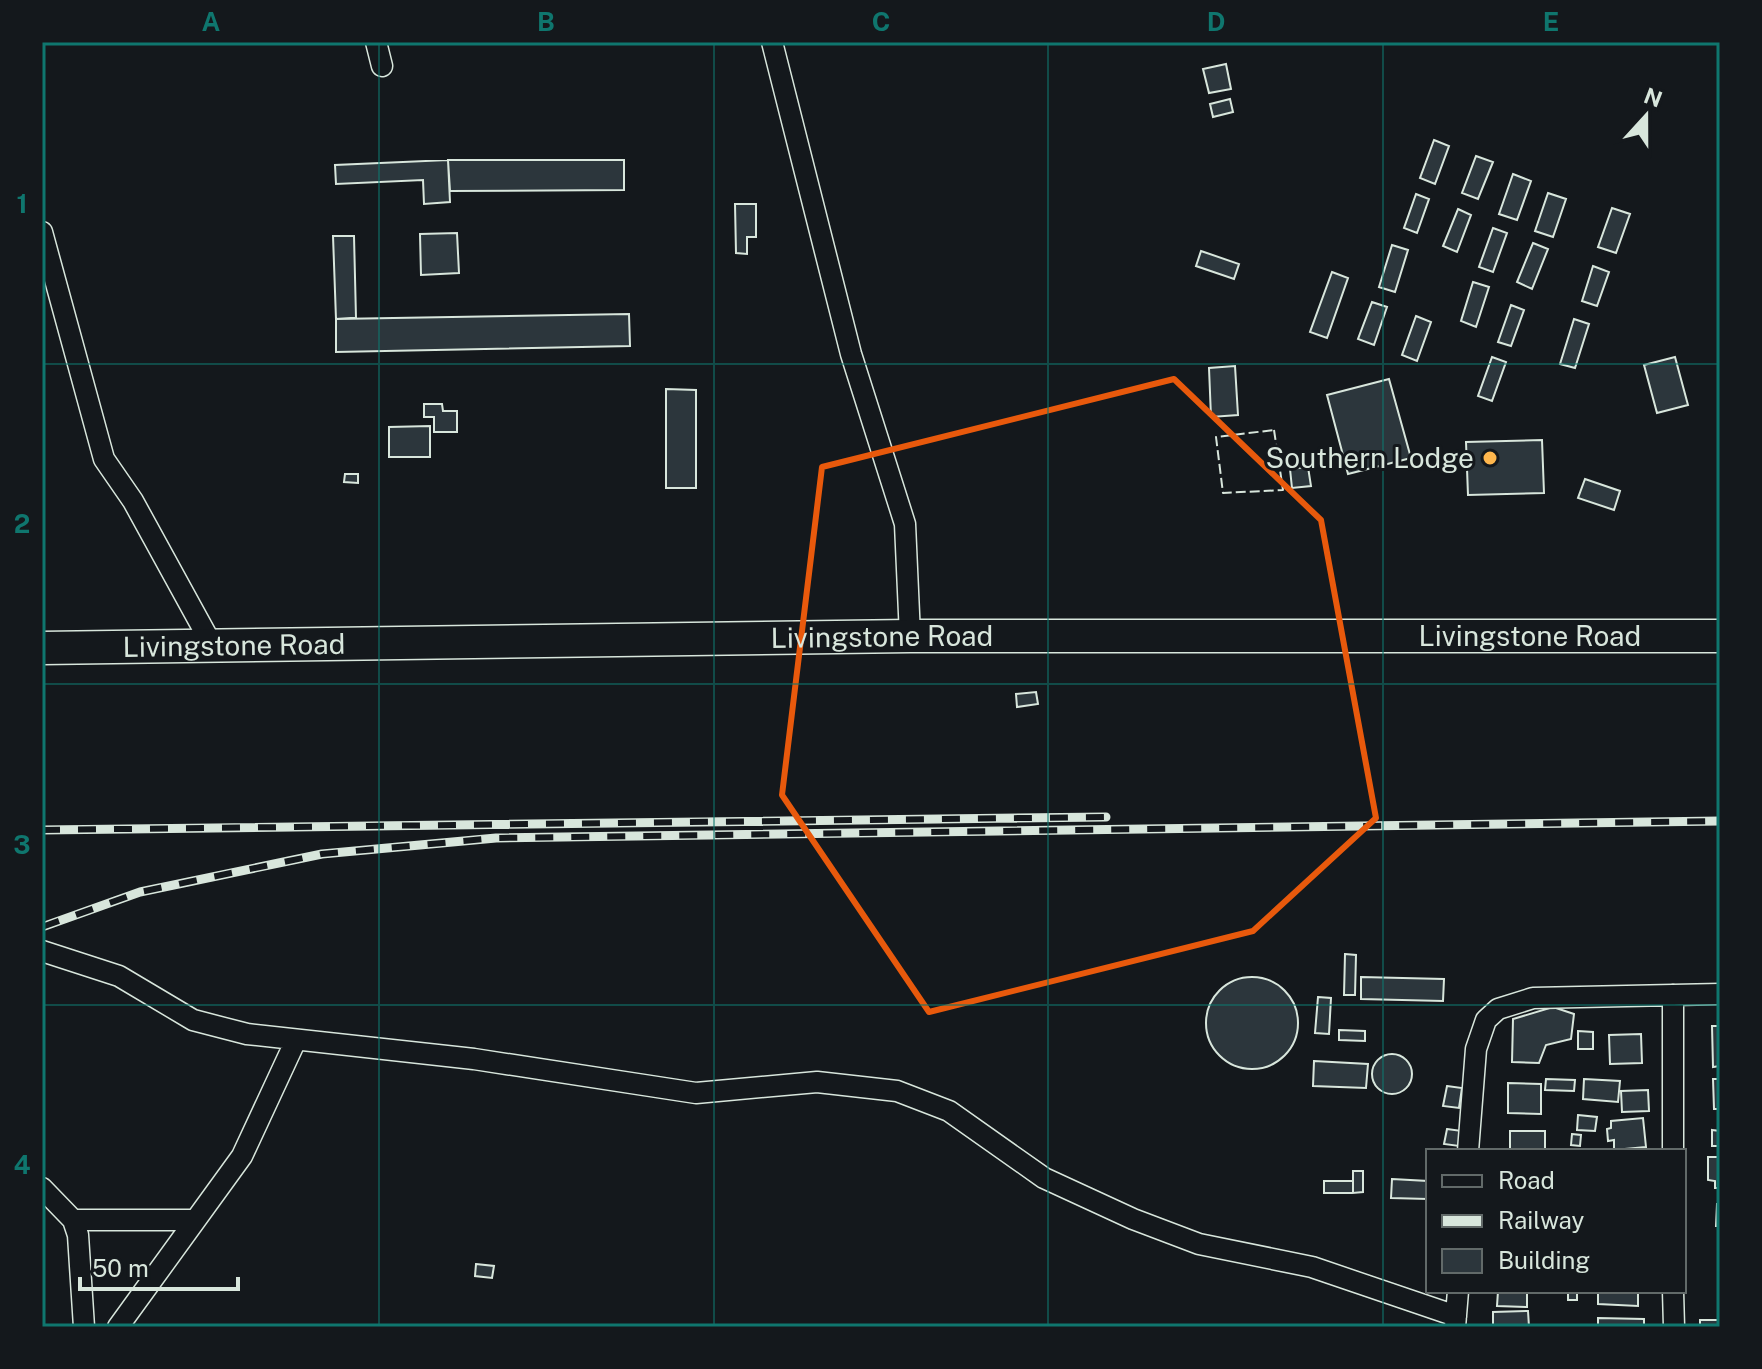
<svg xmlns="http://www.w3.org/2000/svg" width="1762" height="1369" font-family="'Public Sans',sans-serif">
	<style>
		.building { fill: #2c363c; stroke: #d8e6dc; stroke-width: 2 }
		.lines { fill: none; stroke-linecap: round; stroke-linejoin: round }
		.minor-casing { stroke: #d8e6dc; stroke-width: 23 }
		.trunk-casing { stroke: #d8e6dc; stroke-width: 35 }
		.minor { stroke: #14181c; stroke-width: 20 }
		.trunk { stroke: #14181c; stroke-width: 32 }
		.rail-casing { stroke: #d8e6dc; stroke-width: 9 }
		.rail { stroke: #14181c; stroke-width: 6; stroke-dasharray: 18; stroke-linecap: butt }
		.fence { stroke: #d8e6dc; stroke-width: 2; stroke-dasharray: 10 4; stroke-linecap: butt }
		.marked { fill: none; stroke: #e8590c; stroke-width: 6; stroke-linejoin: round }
		.grid { fill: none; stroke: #0f766e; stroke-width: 2; stroke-opacity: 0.55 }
		.poi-dot { fill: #ffb74d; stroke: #14181c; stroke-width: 3 }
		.labels { text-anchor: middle; stroke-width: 6; stroke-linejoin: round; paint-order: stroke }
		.poi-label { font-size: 28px; fill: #d8e6dc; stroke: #14181c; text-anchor: end }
		.street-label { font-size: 28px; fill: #d8e6dc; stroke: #14181c }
		.neatline { fill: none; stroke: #0f766e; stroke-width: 3 }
		.grid-label { font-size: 26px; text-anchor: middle; font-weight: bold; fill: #0f766e }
	</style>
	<rect width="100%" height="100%" fill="#14181c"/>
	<path class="building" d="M1226,64L1231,89L1209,93L1203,69Z
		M1230,99L1233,112L1213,117L1210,104Z
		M1434,140L1449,146L1435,184L1420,178Z
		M1476,156L1493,162L1478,199L1462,193Z
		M448,160H624V190L450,191Z
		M448,160L450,202L424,204L423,180L336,184L335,165Z
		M1513,174L1531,181L1517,220L1499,214Z
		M1548,193L1566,199L1553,237L1535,231Z
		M1416,194L1429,199L1417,233L1404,228Z
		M735,204H756V237H747V254L736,253Z
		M1612,208L1630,214L1616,253L1598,247Z
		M1458,209L1471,215L1457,252L1443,246Z
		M1493,228L1507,233L1493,272L1479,267Z
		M457,233L459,273L421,275L420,234Z
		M333,236H354L356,318L336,319Z
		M1533,243L1548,249L1532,289L1517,282Z
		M1392,245L1408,250L1395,292L1379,287Z
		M1201,251L1239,264L1234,279L1196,266Z
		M1593,266L1609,272L1597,306L1582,301Z
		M1332,272L1348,278L1327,338L1310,332Z
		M1473,282L1489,287L1476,327L1461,321Z
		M1372,302L1387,307L1374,345L1358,339Z
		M1511,305L1524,310L1511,346L1498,342Z
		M629,314L630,346L336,352V319Z
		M1416,316L1431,322L1417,361L1402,355Z
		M1574,319L1589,324L1575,368L1560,364Z
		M1492,357L1506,362L1492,401L1478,396Z
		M1675,357L1688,405L1657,413L1644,365Z
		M1235,366L1238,415L1211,417L1209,368Z
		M1389,379L1411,458L1348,474L1327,395Z
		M666,389L696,390V488H666Z
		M424,404H442L443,411H457V432H434V417H424Z
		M430,426V457H389V427Z
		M1542,440L1544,493L1468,495L1466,442Z
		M1308,467L1311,486L1292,488L1290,469Z
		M345,474H358V483L344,482Z
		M1585,479L1620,491L1614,510L1578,498Z
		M1036,692L1038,704L1017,707L1016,694Z
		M1345,954L1356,955L1355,995H1344Z
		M1206 1023a46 46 0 1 1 92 0a46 46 0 1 1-92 0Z
		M1361,977L1444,979L1443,1001L1361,999Z
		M1318,997L1331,998L1329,1034L1315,1033Z
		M1553,1007L1574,1014L1571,1039L1546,1045L1539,1063L1512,1062L1513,1019Z
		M1712,1026H1720V1066L1713,1067Z
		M1339,1030L1365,1031V1041L1339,1040Z
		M1578,1031L1593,1032V1049H1578Z
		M1641,1034L1642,1063L1610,1064L1609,1035Z
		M1372 1074a20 20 0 1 1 40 0a20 20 0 1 1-40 0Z
		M1314,1061L1368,1064L1366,1088L1313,1086Z
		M1546,1079L1575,1080L1574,1091L1545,1090Z
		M1584,1079L1620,1081L1618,1102L1583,1099Z
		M1713,1079H1720V1109H1714Z
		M1508,1083L1541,1084V1114L1508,1113Z
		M1447,1086L1462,1088L1459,1108L1443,1106Z
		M1648,1090L1649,1111L1622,1112L1621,1091Z
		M1578,1115L1597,1117L1595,1131L1577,1130Z
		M1643,1118L1646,1147L1614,1150V1140L1608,1141L1607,1129L1611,1128V1121Z
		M1447,1129L1462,1131L1459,1146L1444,1144Z
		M1712,1130L1720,1131V1146H1712Z
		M1510,1131H1545V1151L1510,1150Z
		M1572,1134L1581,1135L1580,1146L1571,1145Z
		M1708,1157H1720V1188H1715V1181L1708,1180Z
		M1353,1171H1363V1192L1353,1193Z
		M1392,1179L1428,1181V1199L1391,1198Z
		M1324,1181H1353V1193H1324Z
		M1717,1204H1720V1226H1716Z
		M476,1264L494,1266L492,1278L475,1276Z
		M1498,1291H1527V1307L1497,1306Z
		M1568,1291H1577V1300H1568Z
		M1598,1291H1638V1306L1598,1304Z
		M1528,1311L1529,1327H1488H1493V1312Z
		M1598,1318L1644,1319V1327H1587L1598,1325Z
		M1700,1320H1720V1327H1700Z"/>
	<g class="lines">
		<g class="minor-casing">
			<path id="minor" d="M376,42L382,66
				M772,42L851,354L905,524L910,636
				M42,232L104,459L133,501L212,645
				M42,951L119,976L193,1020L247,1034L474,1059L696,1093L817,1082L897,1091L949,1111L1044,1178L1133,1219L1199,1244L1312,1267L1456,1316
				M1673,995V1151
				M1468,1151L1476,1049L1486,1020L1498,1009L1533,998L1720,994
				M42,1188L73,1220L78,1235L84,1327
				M73,1220H195
				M1673,1291L1674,1327
				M118,1327L242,1156L295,1042
				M1455,1327L1458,1291"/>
		</g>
		<g class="trunk-casing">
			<g id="trunk">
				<path id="s1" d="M42,648L910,636H1720"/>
			</g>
		</g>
		<use href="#minor" class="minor"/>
		<use href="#trunk" class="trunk"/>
		<g class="rail-casing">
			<path id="rail" d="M42,830L1106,817
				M42,927L140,892L322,854L496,838L1720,821"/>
		</g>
		<use href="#rail" class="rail"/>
		<path class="fence" d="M1274,430L1283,490L1223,493L1216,437Z"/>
	</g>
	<path class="marked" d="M1174,379L1321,520L1376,818L1253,931L929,1012L782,795L822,467Z"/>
	<path class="grid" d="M379,42V1327M714,42V1327M1048,42V1327M1383,42V1327M42,364H1720M42,684H1720M42,1005H1720"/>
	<circle class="poi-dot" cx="1490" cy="458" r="8"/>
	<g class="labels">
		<g class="poi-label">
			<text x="1474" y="468">Southern Lodge</text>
		</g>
		<g class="street-label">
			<text dy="10" stroke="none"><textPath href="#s1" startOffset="1488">Livingstone Road</textPath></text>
			<text dy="10" stroke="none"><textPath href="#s1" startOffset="840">Livingstone Road</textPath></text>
			<text dy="10" stroke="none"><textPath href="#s1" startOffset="192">Livingstone Road</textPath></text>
		</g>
	</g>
	<rect width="1762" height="1369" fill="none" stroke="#14181c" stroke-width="88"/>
	<rect x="1426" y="1149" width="260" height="144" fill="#14181c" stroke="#626a69" stroke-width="2"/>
	<rect x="1442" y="1175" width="40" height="12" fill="#14181c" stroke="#626a69" stroke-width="2"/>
	<text x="1498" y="1189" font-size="24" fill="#d8e6dc">Road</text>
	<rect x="1442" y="1215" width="40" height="12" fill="#d8e6dc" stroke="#626a69" stroke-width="2"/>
	<text x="1498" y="1229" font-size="24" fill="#d8e6dc">Railway</text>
	<rect x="1442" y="1249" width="40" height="24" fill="#2c363c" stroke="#626a69" stroke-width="2"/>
	<text x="1498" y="1269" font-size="24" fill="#d8e6dc">Building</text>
	<g transform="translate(1646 116) rotate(21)" stroke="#14181c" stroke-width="6" paint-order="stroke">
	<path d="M0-6L14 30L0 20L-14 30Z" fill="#d8e6dc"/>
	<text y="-12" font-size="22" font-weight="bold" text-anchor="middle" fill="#d8e6dc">N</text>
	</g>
	<path d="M80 1277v12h158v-12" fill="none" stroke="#d8e6dc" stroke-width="4"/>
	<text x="92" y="1277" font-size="24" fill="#d8e6dc" stroke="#14181c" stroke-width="6" paint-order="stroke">50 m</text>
	<rect x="44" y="44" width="1674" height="1281" class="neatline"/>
	<g class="grid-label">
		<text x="211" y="31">A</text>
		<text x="546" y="31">B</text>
		<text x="881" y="31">C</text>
		<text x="1216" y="31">D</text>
		<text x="1551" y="31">E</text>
		<text x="22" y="213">1</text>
		<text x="22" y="533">2</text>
		<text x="22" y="854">3</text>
		<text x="22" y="1174">4</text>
	</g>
</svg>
